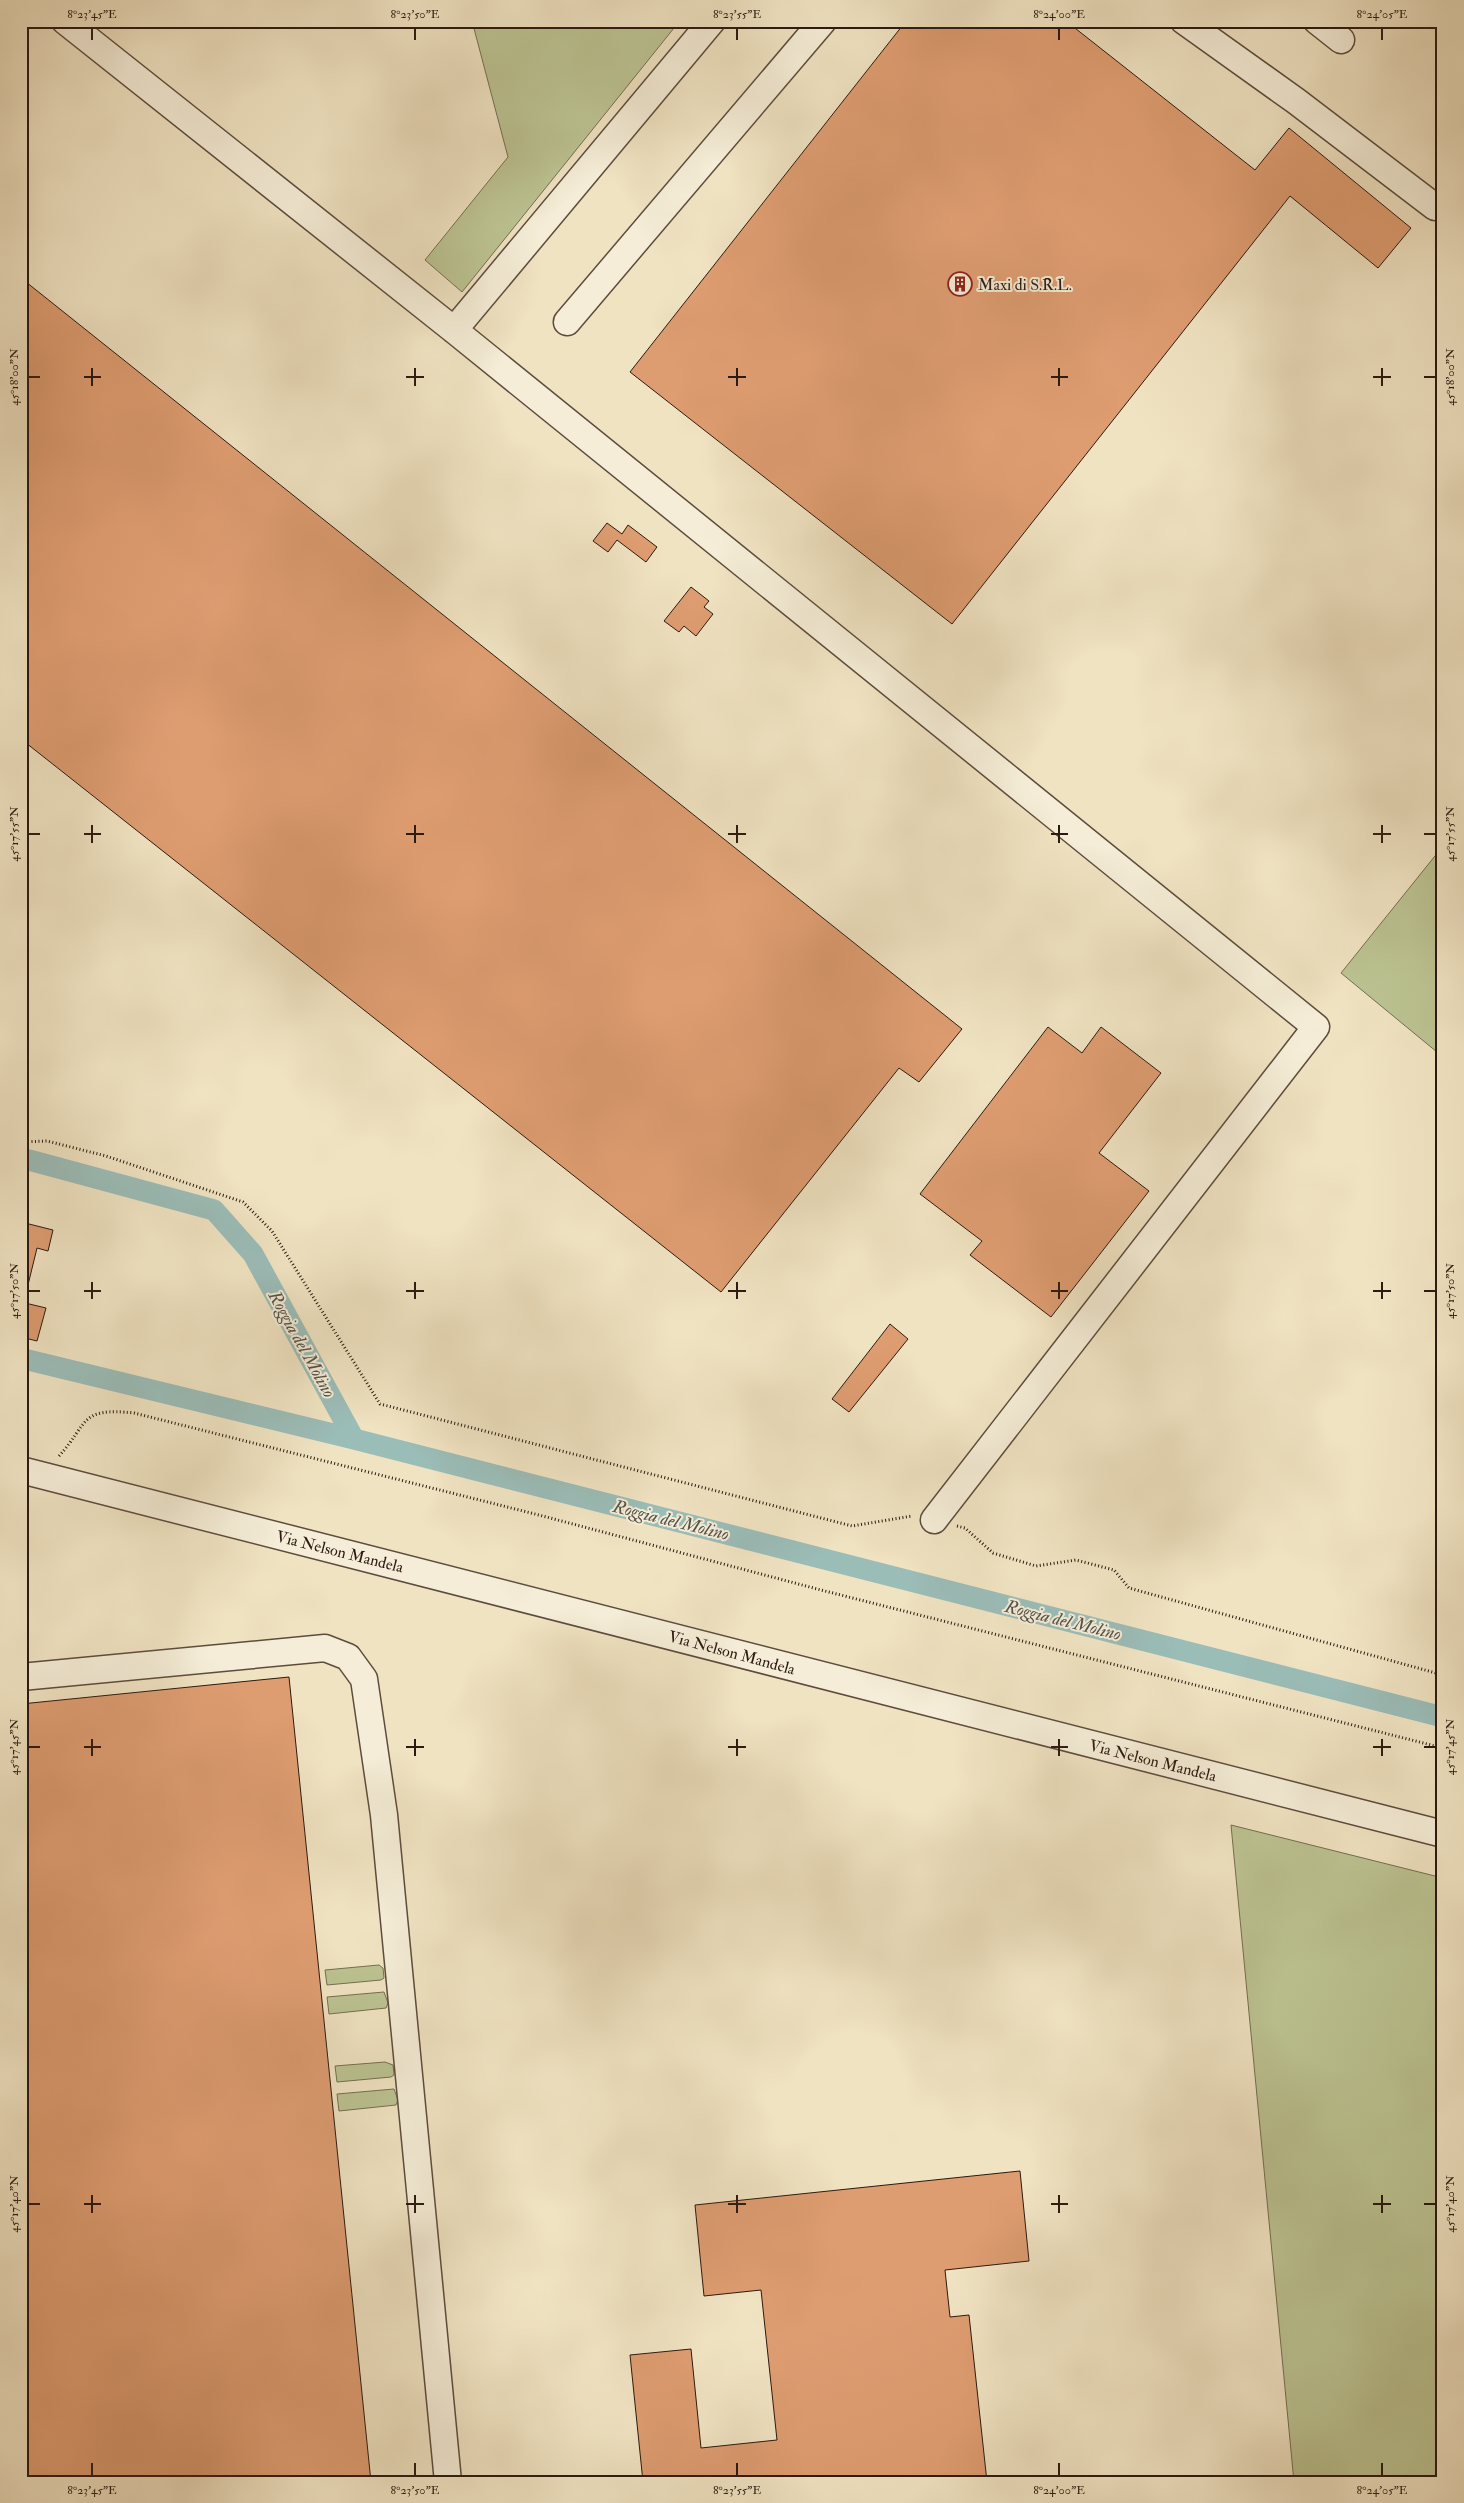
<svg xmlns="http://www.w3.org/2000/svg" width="1464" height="2503" font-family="'IM FELL Double Pica',serif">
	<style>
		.green { fill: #bcc392; stroke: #746e52 }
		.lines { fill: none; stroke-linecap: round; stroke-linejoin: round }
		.canal { stroke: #9bbdb8; stroke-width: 21 }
		.building { fill: #de9d71; stroke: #2c1911 }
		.minor-casing { stroke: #5d4c3d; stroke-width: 29 }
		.path { stroke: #2c1911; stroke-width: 3; stroke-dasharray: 1 2.5; stroke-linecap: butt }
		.minor { stroke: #f5edd7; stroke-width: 26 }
		.ticks { fill: none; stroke: #2c1911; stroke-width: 2 }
		.labels { text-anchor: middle; stroke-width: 4; stroke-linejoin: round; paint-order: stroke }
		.poi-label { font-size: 16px; fill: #2c1911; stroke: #f5edd7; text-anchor: start }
		.street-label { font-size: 16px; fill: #2c1911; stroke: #f5edd7 }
		.water-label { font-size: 18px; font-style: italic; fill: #53524b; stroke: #f5edd7 }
		.neatline { fill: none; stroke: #2c1911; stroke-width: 2 }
		.ticks-label { font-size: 12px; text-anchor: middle; fill: #2c1911 }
	</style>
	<rect width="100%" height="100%" fill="#f0e3c2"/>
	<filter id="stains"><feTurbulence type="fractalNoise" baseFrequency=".004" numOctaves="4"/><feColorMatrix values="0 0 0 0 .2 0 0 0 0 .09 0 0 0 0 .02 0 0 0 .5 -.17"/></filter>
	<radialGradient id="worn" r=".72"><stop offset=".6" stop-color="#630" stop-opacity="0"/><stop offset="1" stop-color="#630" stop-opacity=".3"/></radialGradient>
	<path class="green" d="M472,21H664L674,28L462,292L425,260L508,157Z
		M1443,846V1057L1341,973Z
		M1231,1825L1443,1878V2482H1294Z
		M379,1965L383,1968L384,1978L381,1980L327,1985L325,1970Z
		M384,1992L388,2003L386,2008L329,2014L327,1997Z
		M385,2062L393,2065L394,2075L391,2077L337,2082L335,2066Z
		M394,2089L398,2100L396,2105L339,2111L337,2094Z"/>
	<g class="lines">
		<path class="canal" d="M21,1163L29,1160L214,1210L253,1254L354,1439L1443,1717
			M24,1359L354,1439"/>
	</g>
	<path class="building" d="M906,21H1066L1255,170L1289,128L1411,228L1378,268L1290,196L952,624L630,372Z
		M21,278L962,1029L919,1082L899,1068L721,1292L21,739Z
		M607,523L622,534L628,525L657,547L646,562L617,540L608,552L593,541Z
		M691,587L709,601L704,607L713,614L696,636L684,626L679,632L664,621Z
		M1048,1027L1082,1053L1101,1027L1161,1073L1099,1153L1149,1191L1051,1317L970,1255L982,1241L920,1194Z
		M21,1222L53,1230L48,1251L37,1248L27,1289L21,1288Z
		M21,1302L46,1308L37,1341L21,1337Z
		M890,1324L908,1339L849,1412L832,1399Z
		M289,1677L371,2482H21V1704Z
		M1020,2171L1029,2261L945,2270L950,2317L969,2315L987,2482H643L630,2355L691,2349L701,2448L777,2440L761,2290L704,2296L695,2205Z"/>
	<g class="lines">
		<g class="minor-casing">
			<path id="minor" d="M65,21L454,330L1316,1027L934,1520
				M1184,21L1296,101L1435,207
				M1317,21L1341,40
				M567,322L823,21
				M454,330L712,21
				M21,1470L1443,1834
				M21,1677L325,1648L348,1657L364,1679L384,1815L448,2482"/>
		</g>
		<path class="path" d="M21,1142L47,1141L106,1156L243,1202L272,1231L380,1404L852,1526L912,1516
			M59,1456C89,1423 79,1407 134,1413L539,1515L821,1590L1443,1748
			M957,1526L965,1528L993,1553L1036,1566L1076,1560L1114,1570L1129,1588L1443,1675"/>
		<use href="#minor" class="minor"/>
	</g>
	<path class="ticks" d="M92,28V40M415,28V40M737,28V40M1059,28V40M1382,28V40M92,368V386M415,368V386M737,368V386M1059,368V386M1382,368V386M28,377H40M84,377H101M406,377H424M728,377H746M1051,377H1068M1373,377H1391M1424,377H1436M92,825V843M415,825V843M737,825V843M1059,825V843M1382,825V843M28,834H40M84,834H101M406,834H424M728,834H746M1051,834H1068M1373,834H1391M1424,834H1436M92,1282V1299M415,1282V1299M737,1282V1299M1059,1282V1299M1382,1282V1299M28,1291H40M84,1291H101M406,1291H424M728,1291H746M1051,1291H1068M1373,1291H1391M1424,1291H1436M92,1739V1756M415,1739V1756M737,1739V1756M1059,1739V1756M1382,1739V1756M28,1747H40M84,1747H101M406,1747H424M728,1747H746M1051,1747H1068M1373,1747H1391M1424,1747H1436M92,2195V2213M415,2195V2213M737,2195V2213M1059,2195V2213M1382,2195V2213M28,2204H40M84,2204H101M406,2204H424M728,2204H746M1051,2204H1068M1373,2204H1391M1424,2204H1436M92,2463V2476M415,2463V2476M737,2463V2476M1059,2463V2476M1382,2463V2476"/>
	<defs>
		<g id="building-ring" transform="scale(1.25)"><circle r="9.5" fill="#f5edd7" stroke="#8f2418" stroke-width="1.5"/><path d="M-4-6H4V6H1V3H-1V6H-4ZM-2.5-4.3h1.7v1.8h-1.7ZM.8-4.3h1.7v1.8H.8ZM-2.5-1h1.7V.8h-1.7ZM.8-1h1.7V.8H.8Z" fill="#8f2418"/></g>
	</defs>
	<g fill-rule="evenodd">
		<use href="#building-ring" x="960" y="284"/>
	</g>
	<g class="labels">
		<g class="poi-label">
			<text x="978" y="290">Maxi di S.R.L.</text>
		</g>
		<g class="street-label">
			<text transform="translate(340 1551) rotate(14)" y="6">Via Nelson Mandela</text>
			<text transform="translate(732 1652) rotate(15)" y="6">Via Nelson Mandela</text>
			<text transform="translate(1153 1760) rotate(14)" y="6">Via Nelson Mandela</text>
		</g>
		<g class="water-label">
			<text transform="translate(302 1344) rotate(61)" y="6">Roggia del Molino</text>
			<text transform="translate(671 1520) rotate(14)" y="6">Roggia del Molino</text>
			<text transform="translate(1063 1620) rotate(14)" y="6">Roggia del Molino</text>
		</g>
	</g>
	<rect width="1464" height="2503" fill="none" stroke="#f0e3c2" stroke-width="55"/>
	<rect x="28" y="28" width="1408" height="2448" class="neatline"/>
	<g class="ticks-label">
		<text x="92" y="18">8°23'45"E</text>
		<text x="415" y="18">8°23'50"E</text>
		<text x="737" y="18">8°23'55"E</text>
		<text x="1059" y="18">8°24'00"E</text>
		<text x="1382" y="18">8°24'05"E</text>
		<text transform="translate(14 377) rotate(-90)" y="4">45°18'00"N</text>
		<text transform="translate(1450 377) rotate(-90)" y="4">45°18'00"N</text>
		<text transform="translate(14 834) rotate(-90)" y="4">45°17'55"N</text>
		<text transform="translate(1450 834) rotate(-90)" y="4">45°17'55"N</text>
		<text transform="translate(14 1291) rotate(-90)" y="4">45°17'50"N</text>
		<text transform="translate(1450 1291) rotate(-90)" y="4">45°17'50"N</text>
		<text transform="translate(14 1747) rotate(-90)" y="4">45°17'45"N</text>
		<text transform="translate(1450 1747) rotate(-90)" y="4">45°17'45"N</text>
		<text transform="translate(14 2204) rotate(-90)" y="4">45°17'40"N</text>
		<text transform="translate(1450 2204) rotate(-90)" y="4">45°17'40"N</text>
		<text x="92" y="2494">8°23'45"E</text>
		<text x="415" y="2494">8°23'50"E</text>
		<text x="737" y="2494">8°23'55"E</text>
		<text x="1059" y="2494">8°24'00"E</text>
		<text x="1382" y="2494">8°24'05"E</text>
	</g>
	<rect width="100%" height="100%" filter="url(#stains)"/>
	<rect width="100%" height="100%" fill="url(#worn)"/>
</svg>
